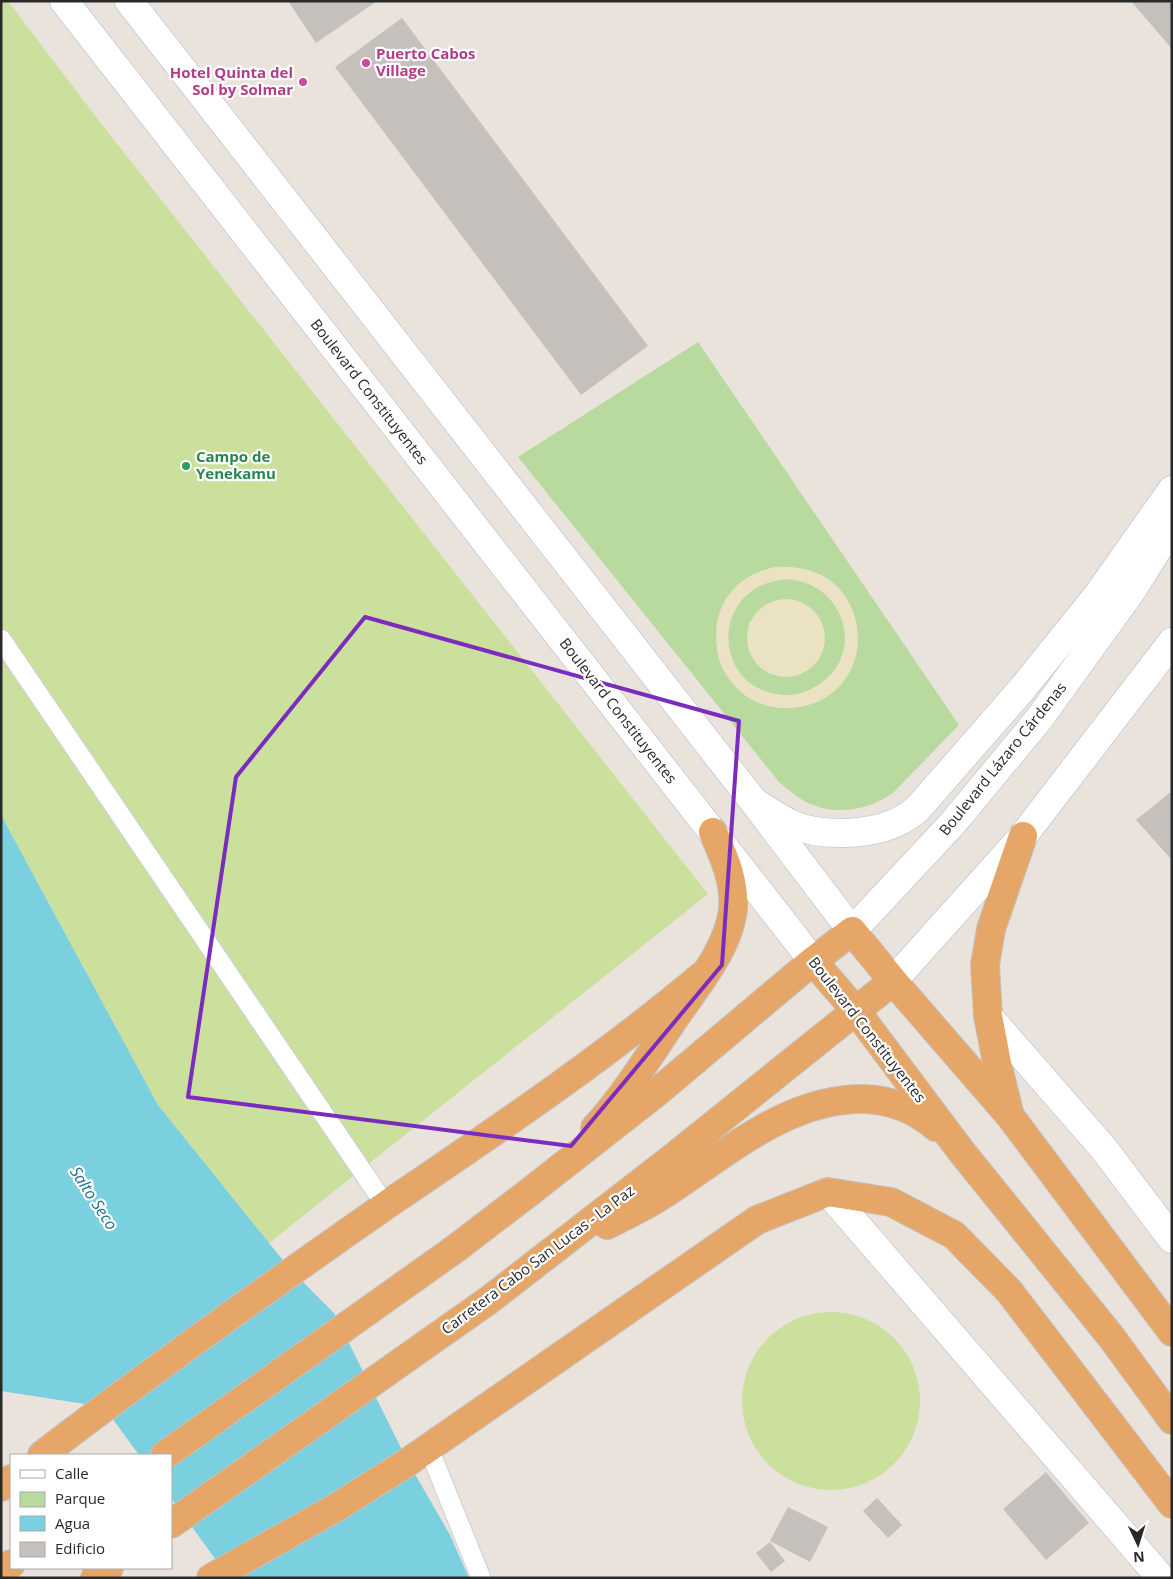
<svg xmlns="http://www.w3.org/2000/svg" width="1173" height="1579" font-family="'Open Sans',sans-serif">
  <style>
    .green { fill: #b9da9f; fill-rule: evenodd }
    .sand { fill: #ebe1c3; fill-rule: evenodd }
    .pitch { fill: #cae09c }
    .water { fill: #7bd0e0 }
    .building { fill: #c5c0bc }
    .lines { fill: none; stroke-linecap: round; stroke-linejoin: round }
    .service-casing { stroke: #cbcfd9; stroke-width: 21 }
    .minor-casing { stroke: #cbcfd9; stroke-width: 30 }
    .tertiary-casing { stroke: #cbcfd9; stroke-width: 30 }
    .secondary-casing { stroke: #cbcfd9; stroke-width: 30 }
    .trunk-casing { stroke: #c3c3c3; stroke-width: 30 }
    .service { stroke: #fff; stroke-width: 19 }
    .minor { stroke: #fff; stroke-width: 28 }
    .tertiary { stroke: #fff; stroke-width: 28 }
    .secondary { stroke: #fff; stroke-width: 28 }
    .trunk { stroke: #e6a668; stroke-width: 28 }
    .marked { fill: none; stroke: #7b2cbf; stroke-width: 4; stroke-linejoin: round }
    .hotel-dot { fill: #d1479c; stroke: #fff; stroke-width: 2 }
    .leisure-dot { fill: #2e9e5b; stroke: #fff; stroke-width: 2 }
    .labels { text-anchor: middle; stroke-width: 4.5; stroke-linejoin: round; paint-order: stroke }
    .hotel-label { font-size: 15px; font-weight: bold; fill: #b23c85; stroke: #fff; text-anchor: start }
    .street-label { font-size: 15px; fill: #292929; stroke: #fff }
    .leisure-label { font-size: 15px; font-weight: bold; fill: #27864d; stroke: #fff; text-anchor: start }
    .water-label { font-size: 16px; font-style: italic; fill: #1c6f8a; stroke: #fff }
  </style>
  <rect width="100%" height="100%" fill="#eae3dc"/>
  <!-- green -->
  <g class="green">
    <path d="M698 342 959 725 894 792C868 812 829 817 801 799 793 794 786 788 779 782L518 457ZM776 567C788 568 803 568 814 572 854 586 869 638 848 674 838 691 820 704 799 707 780 710 762 706 746 694 737 687 728 680 723 669 717 657 716 645 717 632 717 627 717 622 719 617 725 591 751 572 776 567Z"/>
    <path d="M787 579C846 582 868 657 815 687 806 693 793 696 782 695 709 688 710 584 787 579ZM758 611 772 675 759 666 749 624Z"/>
  </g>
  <!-- sand -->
  <g class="sand">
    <path d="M776 567C876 560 886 694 798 707 707 721 681 585 776 567ZM787 579C846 582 868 657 815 687 805 693 793 696 782 695 710 689 709 584 787 579Z"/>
    <circle cx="786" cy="638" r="39"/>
  </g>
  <!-- pitch -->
  <g class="pitch">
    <polygon points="1,1 8,1 96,117 708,894 269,1243 158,1105 1,815"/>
    <circle cx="831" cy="1401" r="89"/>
  </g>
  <!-- water -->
  <polygon class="water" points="1,815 158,1105 269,1243 292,1271 334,1313 408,1462 450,1535 469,1578 229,1578 171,1498 171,1455 139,1455 104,1407 1,1391"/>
  <!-- building -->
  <g class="building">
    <polygon points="288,1 377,1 316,43"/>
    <polygon points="1131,1 1172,1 1172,49"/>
    <polygon points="402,18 648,346 581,395 335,67"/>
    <polygon points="1172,791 1172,860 1136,820"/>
    <polygon points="1046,1472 1089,1523 1046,1560 1003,1509"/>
    <polygon points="877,1498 902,1525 888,1538 863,1511"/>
    <polygon points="788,1507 828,1527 810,1562 770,1541"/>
    <polygon points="770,1542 785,1561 771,1572 756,1553"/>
  </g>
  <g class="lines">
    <!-- service casing -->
    <g class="service-casing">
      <g id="service">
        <polyline points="1,639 386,1206"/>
        <polyline points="429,1449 481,1578"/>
      </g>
    </g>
    <!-- minor casing -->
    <g class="minor-casing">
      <g id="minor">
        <polyline points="988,1016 1104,1149 1172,1239"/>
        <polyline points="828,1192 1161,1578"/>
      </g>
    </g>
    <!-- tertiary casing -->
    <g class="tertiary-casing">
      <g id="tertiary">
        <polyline points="64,1 813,961"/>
        <polyline points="129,1 754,802 852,931"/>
      </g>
    </g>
    <!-- secondary casing -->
    <g class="secondary-casing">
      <g id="secondary">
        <path d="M754 802C766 809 778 818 791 824 823 838 878 836 908 816 912 814 916 810 920 806L1022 689 1097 596 1172 490"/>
        <polyline points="852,931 952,824 1039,719 1132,590 1172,526"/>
        <polyline points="893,981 1023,836 1172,642"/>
      </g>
    </g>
    <!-- trunk casing -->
    <g class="trunk-casing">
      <g id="trunk">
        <polyline points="813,961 856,1011 961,1151 1112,1338 1172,1420"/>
        <polyline points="1009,1112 997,1063 988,1016 985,965 991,929 1023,836"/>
        <path d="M595 1128C625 1095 649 1056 674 1019 696 987 729 948 733 909 735 881 724 857 713 832"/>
        <path d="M607 1225C625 1216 644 1207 661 1196 723 1157 785 1098 864 1099 891 1100 915 1109 936 1127"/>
        <path d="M42 1455C154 1369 269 1287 385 1206 494 1132 603 1059 704 974"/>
        <polyline points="165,1455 455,1249 527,1194 656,1093 813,961 852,931 893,981 1010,1116 1172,1332"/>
        <polyline points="1,1487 11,1479"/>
        <polyline points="171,1524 489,1300 671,1159 893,981"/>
        <polyline points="1,1571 11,1564"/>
        <polyline points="95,1578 109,1568"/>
        <polyline points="211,1578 337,1507 408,1462 757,1220 828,1192 891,1202 954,1235 1009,1291 1172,1504"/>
      </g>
    </g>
    <!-- service -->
    <use href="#service" class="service"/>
    <!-- minor -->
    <use href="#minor" class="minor"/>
    <!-- tertiary -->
    <use href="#tertiary" class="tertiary"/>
    <!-- secondary -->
    <use href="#secondary" class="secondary"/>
    <!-- trunk -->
    <use href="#trunk" class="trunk"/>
  </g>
  <!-- marked area -->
  <path class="marked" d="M365 617 739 721 722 965 571 1146 188 1097 236 777Z"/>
  <!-- markers -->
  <g class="hotel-dot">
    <circle cx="366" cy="63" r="5"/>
    <circle cx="303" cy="82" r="5"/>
  </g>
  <circle class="leisure-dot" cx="186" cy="466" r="5"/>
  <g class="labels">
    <!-- hotel labels -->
    <g class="hotel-label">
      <text x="376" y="59">Puerto Cabos<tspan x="376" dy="17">Village</tspan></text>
      <text x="293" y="78" text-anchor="end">Hotel Quinta del<tspan x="293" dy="17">Sol by Solmar</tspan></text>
    </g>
    <!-- street labels -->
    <g class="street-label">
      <text transform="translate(369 392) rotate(52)" y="5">Boulevard Constituyentes</text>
      <text transform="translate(618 711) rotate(52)" y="5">Boulevard Constituyentes</text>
      <text transform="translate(1003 759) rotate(-51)" y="5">Boulevard Lázaro Cárdenas</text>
      <text transform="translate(867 1030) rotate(52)" y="5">Boulevard Constituyentes</text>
      <text transform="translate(538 1260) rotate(-37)" y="5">Carretera Cabo San Lucas - La Paz</text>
    </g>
    <!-- leisure labels -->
    <g class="leisure-label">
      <text x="196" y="462">Campo de<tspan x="196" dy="17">Yenekamu</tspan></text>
    </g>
    <!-- water labels -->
    <g class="water-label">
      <text transform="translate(94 1198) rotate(57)" y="6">Salto Seco</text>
    </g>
  </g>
  <!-- border -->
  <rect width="1173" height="1579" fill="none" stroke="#292929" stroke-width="5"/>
  <!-- legend -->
  <rect x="10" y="1454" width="162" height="115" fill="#ffffff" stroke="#a9a9a9"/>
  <rect x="20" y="1470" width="25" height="8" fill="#ffffff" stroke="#a9a9a9"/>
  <text x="55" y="1479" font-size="15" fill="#292929">Calle</text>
  <rect x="20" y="1492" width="25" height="15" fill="#b9da9f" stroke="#a9a9a9"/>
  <text x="55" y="1504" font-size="15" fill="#292929">Parque</text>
  <rect x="20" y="1516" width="25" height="15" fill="#7bd0e0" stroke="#a9a9a9"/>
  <text x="55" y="1529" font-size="15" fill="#292929">Agua</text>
  <rect x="20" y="1542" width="25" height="15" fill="#c5c0bc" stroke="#a9a9a9"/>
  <text x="55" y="1554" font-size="15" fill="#292929">Edificio</text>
  <!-- north arrow -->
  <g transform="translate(1138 1544) rotate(176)" stroke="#ffffff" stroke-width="4" paint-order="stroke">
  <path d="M0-4L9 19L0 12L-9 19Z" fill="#292929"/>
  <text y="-8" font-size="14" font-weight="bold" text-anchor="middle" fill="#292929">N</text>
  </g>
</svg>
